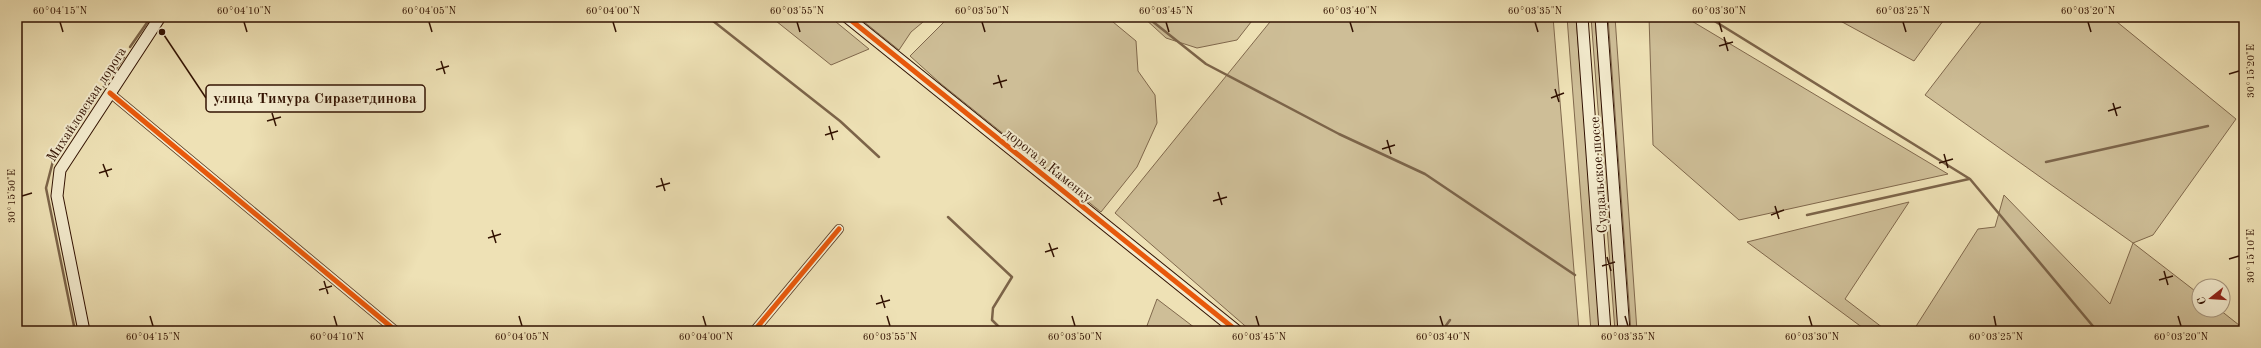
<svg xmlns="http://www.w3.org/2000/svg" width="2261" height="348" font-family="'Old Standard TT',serif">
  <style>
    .green { fill: #cebe97; stroke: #80684c }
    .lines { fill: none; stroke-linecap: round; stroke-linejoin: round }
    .stream { stroke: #7c6449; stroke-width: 2.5 }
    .street-casing { stroke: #61462f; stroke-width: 10 }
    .secondary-casing { stroke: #321202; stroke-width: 13 }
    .street { stroke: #f4eccf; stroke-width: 8 }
    .secondary { stroke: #f4eccf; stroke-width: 11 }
    .cycleway-casing { stroke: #f4eccf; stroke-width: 8 }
    .cycleway { stroke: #e8590c; stroke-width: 5 }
    .ticks { fill: none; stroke: #321202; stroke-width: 1.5 }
    .labels { text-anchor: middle; stroke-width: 4; stroke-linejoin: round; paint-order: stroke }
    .street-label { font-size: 14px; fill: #321202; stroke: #f4eccf }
    .leader { fill: none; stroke: #321202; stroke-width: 1.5 }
    .callout-dot { fill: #321202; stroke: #f4eccf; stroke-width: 1.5 }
    .callout { fill: #f4eccf; stroke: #321202; stroke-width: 1.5 }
    .callout-label { font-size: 15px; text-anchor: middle; font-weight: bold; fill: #321202 }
    .neatline { fill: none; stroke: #321202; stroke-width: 1.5 }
    .ticks-label { font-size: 10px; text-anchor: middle; fill: #321202 }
  </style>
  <rect width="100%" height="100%" fill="#eee1b5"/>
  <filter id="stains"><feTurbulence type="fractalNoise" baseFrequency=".005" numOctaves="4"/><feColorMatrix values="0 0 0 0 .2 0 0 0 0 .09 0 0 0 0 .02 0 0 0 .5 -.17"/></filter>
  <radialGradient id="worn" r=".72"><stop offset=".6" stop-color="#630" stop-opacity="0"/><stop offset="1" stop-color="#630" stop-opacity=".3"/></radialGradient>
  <!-- green -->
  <g class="green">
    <polygon points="771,17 830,17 869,49 831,65"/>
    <polygon points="858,17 929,17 911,32 899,50"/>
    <polygon points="949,17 1107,17 1136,41 1138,71 1155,95 1157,123 1137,167 1101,212 940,83 910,56"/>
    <polygon points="1143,17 1255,17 1237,40 1197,48 1166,38"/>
    <polygon points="1274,17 1553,17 1579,331 1251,331 1115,213"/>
    <polygon points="1567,17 1576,17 1601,331 1591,331"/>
    <polygon points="1591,17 1595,17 1619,331 1615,331"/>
    <polygon points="1608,17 1615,17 1637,331 1631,331"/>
    <polygon points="1649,17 1685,17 1948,174 1739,220 1653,145"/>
    <polygon points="1833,17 1946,17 1914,61"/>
    <polygon points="1985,17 2111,17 2236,119 2153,235 2133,243 2199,294 2199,310 2220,310 2244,329 2244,331 1913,331 1978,229 1995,227 2004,195 2110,304 2133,243 1925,95"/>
    <polygon points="1909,202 1845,299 1887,331 1867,331 1747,242"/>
    <polygon points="1157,299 1199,331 1145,331"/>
  </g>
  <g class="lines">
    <!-- stream -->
    <g class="stream">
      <polyline points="708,17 840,121 879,157"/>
      <polyline points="1147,17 1206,64 1339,134 1425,174 1575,275"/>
      <polyline points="1708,17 1970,179 2097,331"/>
      <polyline points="130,47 151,17"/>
      <polyline points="2046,162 2208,126"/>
      <polyline points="1807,215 1969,179"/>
      <polyline points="948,217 1012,277 993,308 992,320 1003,331"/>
      <polyline points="75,331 46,188 53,161 124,57"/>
      <polyline points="1442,331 1450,320"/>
    </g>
    <!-- street casing -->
    <g class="street-casing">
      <g id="street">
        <polyline points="110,93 396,331"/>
        <polyline points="754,331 839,229"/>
      </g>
    </g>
    <!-- secondary casing -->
    <g class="secondary-casing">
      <g id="secondary">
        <polyline points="847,17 1237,331"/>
        <polyline points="1582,17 1605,331"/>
        <polyline points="1601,17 1624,331"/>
        <polyline points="84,331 57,196 60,170 160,17"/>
      </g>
    </g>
    <!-- street -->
    <use href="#street" class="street"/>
    <!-- secondary -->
    <use href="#secondary" class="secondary"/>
    <!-- cycleway casing -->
    <g class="cycleway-casing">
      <g id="cycleway">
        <polyline points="847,17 1237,331"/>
        <polyline points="110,93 396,331"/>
        <polyline points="754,331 839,229"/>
      </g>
    </g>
    <!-- cycleway -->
    <use href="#cycleway" class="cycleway"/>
  </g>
  <!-- ticks -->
  <path class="ticks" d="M60 22 63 32M244 22 247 32M429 22 432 32M613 22 616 32M797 22 800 32M982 22 985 32M1166 22 1169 32M1350 22 1353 32M1535 22 1538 32M1719 22 1722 32M1903 22 1906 32M2088 22 2091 32M1724 37 1728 51M1719 46 1733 42M441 61 445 74M436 70 449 66M2229 74 2239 71M998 75 1002 88M993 84 1007 80M1555 89 1559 102M1551 98 1564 93M2113 103 2117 116M2108 111 2121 107M272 113 276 126M267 121 281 117M829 126 833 140M825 135 838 131M1387 140 1391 154M1382 149 1395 145M1944 154 1948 168M1939 163 1953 159M103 164 108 177M99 173 112 169M661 178 665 191M656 187 670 183M1218 192 1222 205M22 196 32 193M1213 201 1227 197M1775 206 1779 219M1771 215 1784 210M492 230 496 243M488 238 501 234M1049 243 1054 257M1045 252 1058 248M1607 257 1611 271M2229 259 2239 256M1602 266 1615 262M2164 271 2168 285M2159 280 2173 276M324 281 328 294M319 290 332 286M881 295 885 308M876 304 890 300M150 316 153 326M334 316 337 326M519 316 522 326M703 316 706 326M887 316 890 326M1072 316 1075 326M1256 316 1259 326M1440 316 1443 326M1625 316 1628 326M1809 316 1812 326M1994 316 1996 326M2178 316 2181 326"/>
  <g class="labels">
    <!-- street labels -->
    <g class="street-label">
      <text transform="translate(86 104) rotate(-57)" y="5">Михайловская дорога</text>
      <text transform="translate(1049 165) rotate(39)" y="5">дорога в Каменку</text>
      <text transform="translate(1598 175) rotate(-94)" y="5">Суздальское шоссе</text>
    </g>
  </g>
  <!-- callouts -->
  <path class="leader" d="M162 32L206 98"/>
  <circle class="callout-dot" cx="162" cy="32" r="4"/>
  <rect class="callout" x="206" y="85" width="219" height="27" rx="4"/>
  <g class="callout-label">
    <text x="315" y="103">улица Тимура Сиразетдинова</text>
  </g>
  <!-- margin -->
  <rect width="2261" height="348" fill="none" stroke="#eee1b5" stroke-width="44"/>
  <!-- north arrow -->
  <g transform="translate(2211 298) rotate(253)"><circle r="19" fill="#f4eccf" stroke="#a6957d"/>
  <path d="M0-3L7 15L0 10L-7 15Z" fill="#8f2418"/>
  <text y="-6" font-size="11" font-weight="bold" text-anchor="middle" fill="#321202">С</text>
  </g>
  <rect x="22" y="22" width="2217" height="304" class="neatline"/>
  <g class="ticks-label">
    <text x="60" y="14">60°04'15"N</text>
    <text x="244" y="14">60°04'10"N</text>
    <text x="429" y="14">60°04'05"N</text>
    <text x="613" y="14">60°04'00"N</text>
    <text x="797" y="14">60°03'55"N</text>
    <text x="982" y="14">60°03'50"N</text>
    <text x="1166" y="14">60°03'45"N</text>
    <text x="1350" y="14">60°03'40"N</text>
    <text x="1535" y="14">60°03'35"N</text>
    <text x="1719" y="14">60°03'30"N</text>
    <text x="1903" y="14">60°03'25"N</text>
    <text x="2088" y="14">60°03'20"N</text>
    <text transform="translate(2250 71) rotate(-90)" y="4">30°15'20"E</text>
    <text transform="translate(11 196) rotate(-90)" y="4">30°15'50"E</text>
    <text transform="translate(2250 256) rotate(-90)" y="4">30°15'10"E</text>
    <text x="153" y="340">60°04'15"N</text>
    <text x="337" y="340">60°04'10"N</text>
    <text x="522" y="340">60°04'05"N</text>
    <text x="706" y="340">60°04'00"N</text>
    <text x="890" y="340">60°03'55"N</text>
    <text x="1075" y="340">60°03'50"N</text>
    <text x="1259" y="340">60°03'45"N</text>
    <text x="1443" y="340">60°03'40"N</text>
    <text x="1628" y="340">60°03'35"N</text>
    <text x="1812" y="340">60°03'30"N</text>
    <text x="1996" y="340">60°03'25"N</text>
    <text x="2181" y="340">60°03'20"N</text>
  </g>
  <rect width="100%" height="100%" filter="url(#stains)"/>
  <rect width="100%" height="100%" fill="url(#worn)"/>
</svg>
